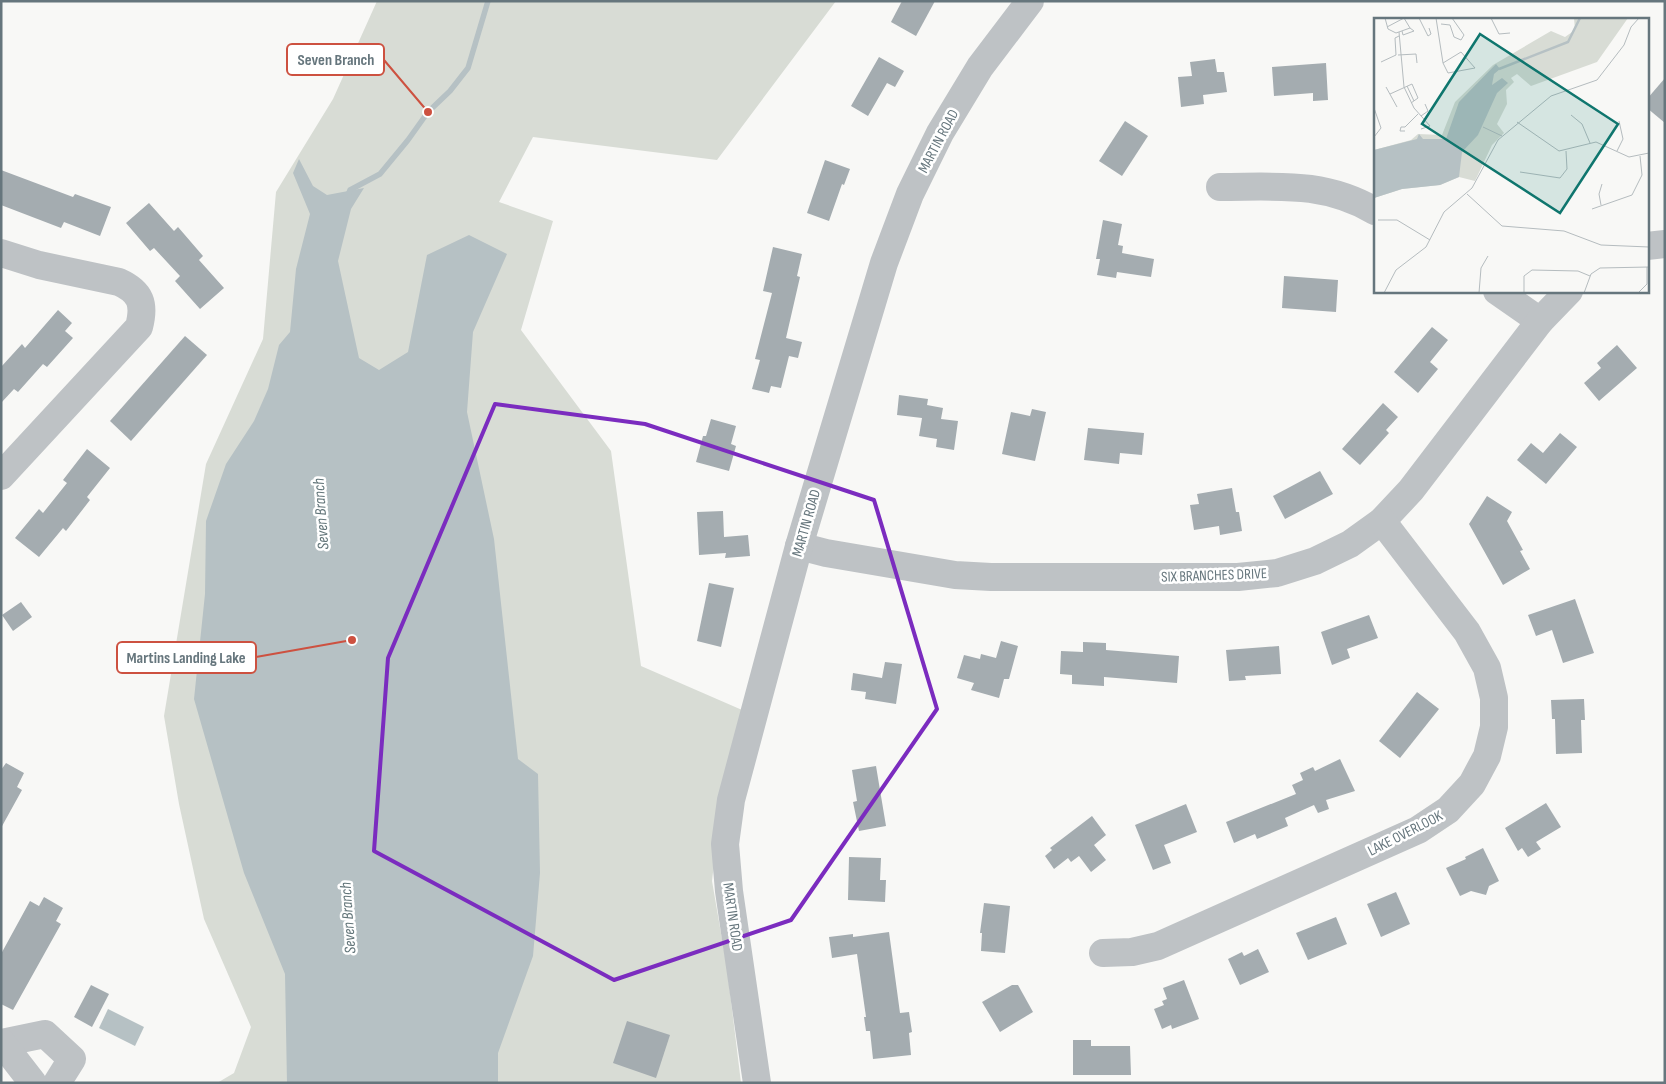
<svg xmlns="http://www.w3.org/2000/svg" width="1666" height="1084" font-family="'Sofia Sans Condensed',sans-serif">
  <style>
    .green { fill: #d8dcd5 }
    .water { fill: #b6c1c4 }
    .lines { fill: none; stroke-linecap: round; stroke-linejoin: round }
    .stream { stroke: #b6c1c4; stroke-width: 5.5 }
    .building { fill: #a4acb0 }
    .minor { stroke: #bec2c5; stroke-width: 28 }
    .marked { fill: none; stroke: #7b2cbf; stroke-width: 4; stroke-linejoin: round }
    .labels { text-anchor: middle; stroke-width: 5; stroke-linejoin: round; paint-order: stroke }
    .street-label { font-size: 15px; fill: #66767d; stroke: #fff }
    .water-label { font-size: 16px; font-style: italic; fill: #617478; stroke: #fff }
    .inset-river { fill: none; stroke: #b6c1c4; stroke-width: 2.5 }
    .inset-road { fill: none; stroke: #b5bcbf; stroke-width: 1 }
    .view { fill: #0f766e; fill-opacity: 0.15; stroke: #0f766e; stroke-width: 2.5 }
    .inset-edge { fill: none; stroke: #66767d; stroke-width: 2.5 }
    .leader { fill: none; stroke: #cd5140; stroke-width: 2 }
    .callout-dot { fill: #cd5140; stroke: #fff; stroke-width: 2 }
    .callout { fill: #fff; stroke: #cd5140; stroke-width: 2 }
    .callout-label { font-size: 16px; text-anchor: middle; font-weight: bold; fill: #66767d }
  </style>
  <rect width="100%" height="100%" fill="#f8f8f6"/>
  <!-- green -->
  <polygon class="green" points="377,1 836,1 717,160 533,137 499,202 553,221 521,330 611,451 641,666 749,713 723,784 712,881 727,968 741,1083 217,1083 234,1073 251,1027 204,919 179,804 164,716 206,464 263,339 276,192 333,99"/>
  <!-- water -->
  <g class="water">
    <polygon points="299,159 313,186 327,195 364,188 351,209 338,261 359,358 379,370 408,352 427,255 469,235 507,254 473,332 467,412 494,539 518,759 538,774 540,873 533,956 498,1053 498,1083 287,1083 285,974 244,873 194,699 205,594 206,521 226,464 254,421 268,389 279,345 290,332 296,269 310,214 293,173"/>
    <polygon points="108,1009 144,1027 135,1046 99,1028"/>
  </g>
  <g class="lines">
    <!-- stream -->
    <polyline class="stream" points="348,195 350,190 380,174 408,140 428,112 450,91 468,68 488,1"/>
  </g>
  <!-- building -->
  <g class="building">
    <polygon points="902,1 935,1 916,36 891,22"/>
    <polygon points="879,57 904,71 895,87 887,83 868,116 851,106"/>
    <polygon points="1215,59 1217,72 1224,72 1227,92 1203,95 1204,104 1181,107 1178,77 1192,76 1190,62"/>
    <polygon points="1326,63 1328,100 1313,101 1313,93 1274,96 1272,67"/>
    <polygon points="1665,78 1665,123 1647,108 1647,99"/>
    <polygon points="1125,121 1148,136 1122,176 1099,161"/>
    <polygon points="825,160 850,169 844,185 842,184 829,221 807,213"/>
    <polygon points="1,170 73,197 75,194 111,207 100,236 64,222 61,228 1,205"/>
    <polygon points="149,203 174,231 178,227 203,256 199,260 224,288 200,309 175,281 180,276 154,248 150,251 126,223"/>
    <polygon points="1103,220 1122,224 1118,245 1123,246 1122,253 1154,259 1151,277 1117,272 1116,278 1097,275 1100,259 1096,259"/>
    <polygon points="773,247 802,254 797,276 800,277 786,338 802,342 798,358 789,356 781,388 771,386 769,393 752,389 760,360 755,359 772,293 763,291"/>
    <polygon points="1284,276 1338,280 1336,312 1282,308"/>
    <polygon points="58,310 72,323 65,331 73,338 47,367 43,364 18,392 14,389 1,403 1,367 22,344 25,348"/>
    <polygon points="1432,327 1448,340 1430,362 1438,369 1418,393 1394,372"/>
    <polygon points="185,336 207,355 131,441 110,421"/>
    <polygon points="1617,345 1637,368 1599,401 1584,383 1601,368 1597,363"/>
    <polygon points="899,395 928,399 927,405 943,408 941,419 958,421 954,450 936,447 937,439 919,436 922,418 897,415"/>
    <polygon points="1383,403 1398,417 1386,430 1389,433 1360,465 1342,449"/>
    <polygon points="1032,409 1046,412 1035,461 1002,454 1011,412 1030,416"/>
    <polygon points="711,419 736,426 731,444 736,446 729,471 696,462 703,436 706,436"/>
    <polygon points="1088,428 1144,433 1142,455 1120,453 1119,464 1084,460"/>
    <polygon points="1560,433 1577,447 1546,484 1517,460 1531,443 1543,453"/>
    <polygon points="87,449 110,468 87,497 90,500 66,531 63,528 39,557 15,538 39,509 43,513 67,483 63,480"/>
    <polygon points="1320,471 1333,494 1285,519 1273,496"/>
    <polygon points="1232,488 1236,512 1239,512 1242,531 1220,535 1219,526 1194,530 1190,505 1199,504 1197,494"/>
    <polygon points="1487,496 1512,512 1507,521 1523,550 1520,551 1530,569 1503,585 1469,524"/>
    <polygon points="723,511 724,537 748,535 750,556 725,558 726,553 699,555 697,512"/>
    <polygon points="709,583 734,588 721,647 697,641"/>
    <polygon points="1575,599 1594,653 1563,663 1552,630 1536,636 1528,615"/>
    <polygon points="21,602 32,617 13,631 2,615"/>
    <polygon points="1369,615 1378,638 1347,649 1350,658 1332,665 1321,632"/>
    <polygon points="1001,641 1018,646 1009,679 1004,679 999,698 971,690 974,683 957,678 964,655 980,659 981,654 996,658"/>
    <polygon points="1083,642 1106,643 1106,650 1179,656 1177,683 1104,677 1104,686 1072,684 1072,675 1060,674 1061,651 1083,652"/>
    <polygon points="1279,646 1281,674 1245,676 1246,680 1229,681 1226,650"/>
    <polygon points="885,662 902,664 896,704 865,699 866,692 851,690 853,673 882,678"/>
    <polygon points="1417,692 1439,709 1400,758 1379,741"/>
    <polygon points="1584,699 1585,720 1581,720 1582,753 1556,754 1555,719 1552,719 1551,700"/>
    <polygon points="1340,759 1355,791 1326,800 1329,809 1318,813 1314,805 1285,818 1288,826 1257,839 1255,834 1234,843 1226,822 1296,794 1292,785 1303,780 1300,773 1313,767 1315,771"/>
    <polygon points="6,763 24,773 17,787 22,790 1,828 1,770"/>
    <polygon points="876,766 886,826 859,831 853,802 857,801 852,770"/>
    <polygon points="1546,803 1561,827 1536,842 1541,849 1528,857 1522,848 1518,851 1505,828"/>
    <polygon points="1186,804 1197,832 1164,845 1171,863 1153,870 1135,825"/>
    <polygon points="1092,816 1106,835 1094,845 1106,860 1091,872 1079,856 1071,862 1068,858 1054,869 1045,856 1052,850 1050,848"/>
    <polygon points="1483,848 1499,881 1489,886 1486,895 1471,891 1460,896 1446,868 1466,859 1465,857"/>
    <polygon points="849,857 881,858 880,880 886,880 885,902 848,900"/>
    <polygon points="1396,892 1410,924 1381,937 1367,904"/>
    <polygon points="44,897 63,908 56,921 61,924 13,1010 1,1004 1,954 30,901 39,906"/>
    <polygon points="984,903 1010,906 1005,953 981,951 982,933 980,933"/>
    <polygon points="1336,917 1347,944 1308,960 1296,933"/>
    <polygon points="889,932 900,1013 909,1012 912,1032 909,1033 911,1055 873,1059 870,1031 866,1031 864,1017 866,1017 857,954 832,958 829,937 853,934 853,937"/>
    <polygon points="1258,949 1269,972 1240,985 1228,959 1242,952 1244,956"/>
    <polygon points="1184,980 1199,1019 1172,1029 1171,1025 1162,1029 1154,1009 1164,1005 1162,1001 1167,999 1163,988"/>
    <polygon points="91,985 109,994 92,1027 74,1017"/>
    <polygon points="1012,985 1018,985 1033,1012 1000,1032 982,1002"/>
    <polygon points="627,1021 670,1035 656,1078 613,1063"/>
    <polygon points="1073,1040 1091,1040 1091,1046 1130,1046 1131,1075 1073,1075"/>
  </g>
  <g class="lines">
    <!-- minor -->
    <g class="minor">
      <path d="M1220 187C1277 187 1323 181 1375 211"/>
      <polyline points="1647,246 1665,244"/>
      <path d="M1 253 39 265 119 282C141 292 145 304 139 327L1 476"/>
      <polyline points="1497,291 1540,321"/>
      <polyline points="799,546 826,553 955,575 991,577 1238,577 1277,573 1315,561 1350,544 1382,521 1411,490 1540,321 1569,291"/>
      <polyline points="1103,953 1132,952 1158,946 1418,830 1448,810 1472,784 1487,756 1494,727 1494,698 1487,668 1467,632 1382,521"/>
      <polyline points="1,1043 45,1034 72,1059 57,1083"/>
      <polyline points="2,1043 33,1083"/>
      <polyline points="757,1083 729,891 725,844 731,800 799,546 884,263 910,194 940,133 980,67 1030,1"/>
    </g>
  </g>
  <!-- marked area -->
  <path class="marked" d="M495 404 645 424 874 500 937 709 791 920 614 980 374 851 388 658Z"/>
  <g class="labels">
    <!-- street labels -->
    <g class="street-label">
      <text transform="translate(938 141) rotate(-62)" y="5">MARTIN ROAD</text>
      <text transform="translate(806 523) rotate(-74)" y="5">MARTIN ROAD</text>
      <text transform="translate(1214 575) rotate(-2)" y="5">SIX BRANCHES DRIVE</text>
      <text transform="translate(1405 833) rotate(-27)" y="5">LAKE OVERLOOK</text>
      <text transform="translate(733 917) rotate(82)" y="5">MARTIN ROAD</text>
    </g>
    <!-- water labels -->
    <g class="water-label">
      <text transform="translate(320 514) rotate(-94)" y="6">Seven Branch</text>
      <text transform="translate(347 918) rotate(-94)" y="6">Seven Branch</text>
    </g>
  </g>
  <!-- overview -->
  <g transform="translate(1374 18)">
    <rect width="275" height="275" fill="#f8f8f6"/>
    <path d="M200 0H254L223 44 157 68 143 56 137 60 140 64 132 72 133 86 123 106 130 115 118 127 101 163 85 159 66 167 28 171 0 180V132L37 122 44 116 68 117 81 84 119 47 177 13 191 19 201 12Z" fill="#d8dcd5"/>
    <path d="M122 46 126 51 120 56 118 67 128 60 134 65 123 75 104 117 88 134 85 159 66 167 28 171 0 180V132L43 121 45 116 49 121H72L85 84Z" fill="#b6c1c4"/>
    <path class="inset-river" d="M125 51 194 24 206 0"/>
    <path class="inset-road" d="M11 0 14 11 22 15 36 10 30 0M45 0 54 18 57 16 55 10M62 0 69 45M117 0 125 16 136 15M67 6 76 7 80 19 87 22 90 17 78 0M13 9 30 0M28 13 29 17 40 13 36 10M25 14 30 69 40 90 56 108 47 111M87 34 101 50 74 55 69 45ZM24 37 42 36 43 45M7 44 22 37 21 20 25 18M33 68 40 83M12 69 23 89M16 76 38 66 44 80 37 85M0 90 7 110 0 119M197 97 208 106 216 125M47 98 54 93 51 86M143 104 185 133 222 124 255 139 275 135M109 109 128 118M31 113H26L27 109H31L44 96M243 133 249 121 245 103M146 154 186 160 193 151 192 133M93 176 128 208 190 213 227 227 275 229M227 187 225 176 228 166M218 191 258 177 268 157 266 138M4 202H23L56 222M10 275 22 252 52 229 70 194 98 170 124 122 177 78 223 62 250 27 257 9 265 0M105 275 107 250 114 238M150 275V258L158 252 204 253 216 258M210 275 217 256 226 250 275 249M264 275 273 266V249"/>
    <path class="view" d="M106 16 244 106 186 195 48 106Z"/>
    <rect width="275" height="275" class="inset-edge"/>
  </g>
  <!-- callouts -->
  <path class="leader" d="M428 112L384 60M352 640L256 657"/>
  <g class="callout-dot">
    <circle cx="428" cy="112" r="5"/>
    <circle cx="352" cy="640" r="5"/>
  </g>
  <g class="callout">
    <rect x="287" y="44" width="97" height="31" rx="5"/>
    <rect x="117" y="642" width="139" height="31" rx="5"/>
  </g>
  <g class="callout-label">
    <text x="336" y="65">Seven Branch</text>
    <text x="186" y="663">Martins Landing Lake</text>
  </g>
  <!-- border -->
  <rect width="1666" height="1084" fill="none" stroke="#66767d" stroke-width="5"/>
</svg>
